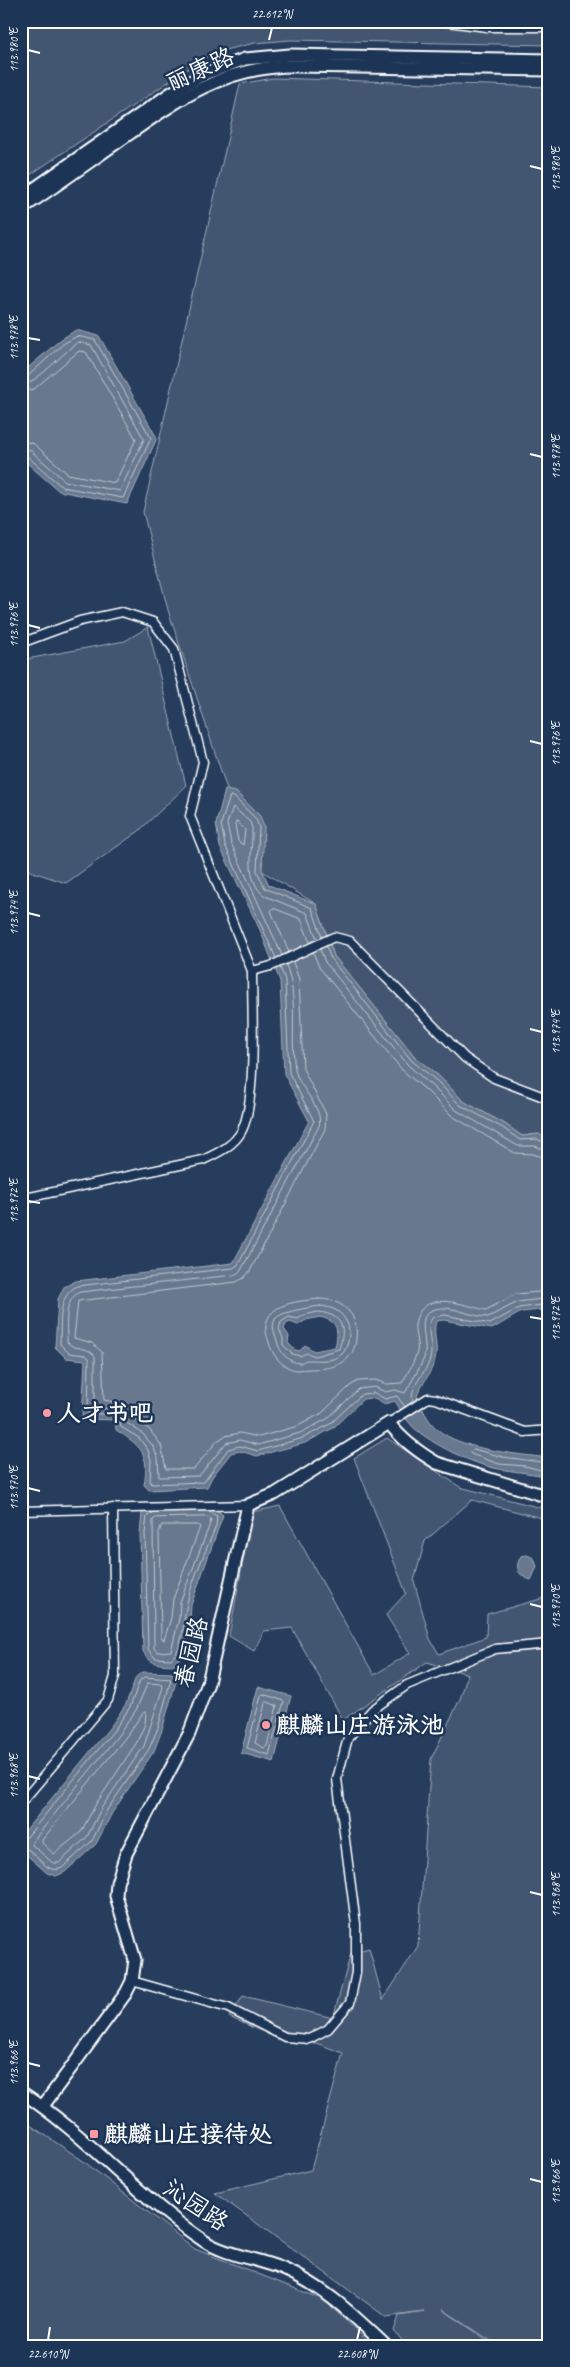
<svg xmlns="http://www.w3.org/2000/svg" width="570" height="2367" font-family="Caveat,'LXGW WenKai TC',sans-serif">
  <style>
    .green { fill: #425672; stroke: #a0aab8 }
    .water { fill: #67788e; stroke: #a4aebb; fill-rule: evenodd }
    .lines { fill: none; stroke-linecap: round; stroke-linejoin: round }
    .shore { stroke: #c2c9d2; stroke-width: 1 }
    .street-casing { stroke: #fff; stroke-width: 11 }
    .secondary-casing { stroke: #fff; stroke-width: 15 }
    .street { stroke: #1d3557; stroke-width: 8 }
    .secondary { stroke: #1d3557; stroke-width: 11 }
    .ticks { fill: none; stroke: #fff; stroke-width: 2 }
    .poi-dot { fill: #ff9aa2; stroke: #1d3557; stroke-width: 2 }
    .labels { text-anchor: middle; stroke-width: 5; stroke-linejoin: round; paint-order: stroke }
    .street-label { font-size: 24px; fill: #fff; stroke: #1d3557 }
    .poi-label { font-size: 24px; font-weight: bold; fill: #fff; stroke: #1d3557; text-anchor: start }
    .neatline { fill: none; stroke: #fff; stroke-width: 2 }
    .ticks-label { font-size: 12px; text-anchor: middle; fill: #fff }
  </style>
  <rect width="100%" height="100%" fill="#263d5e"/>
  <filter id="ink" filterUnits="userSpaceOnUse"><feTurbulence type="fractalNoise" baseFrequency=".02" numOctaves="2"/><feDisplacementMap in="SourceGraphic" scale="10" xChannelSelector="R" yChannelSelector="G"/><feConvolveMatrix kernelMatrix="1 2 1 2 8 2 1 2 1" color-interpolation-filters="sRGB"/></filter>
  <g filter="url(#ink)">
    <!-- green -->
    <g class="green">
      <polygon points="21,21 549,21 549,45 290,40 255,43 229,49 204,58 21,181"/>
      <polygon points="273,78 549,87 549,1142 539,1134 522,1136 505,1124 463,1101 440,1077 416,1058 334,956 316,904 252,865 168,610 143,512 240,84"/>
      <polygon points="148,627 186,786 139,831 66,883 21,868 21,660 125,641"/>
      <polygon points="387,1438 460,1487 549,1510 549,1520 472,1500 425,1541 414,1581 430,1639 439,1654 486,1637 487,1614 544,1598 549,1592 549,2346 499,2346 442,2309 496,2346 407,2346 394,2331 399,2316 424,2312 386,2317 215,2193 311,2170 343,2053 316,2043 286,2042 229,2017 243,1996 333,2018 351,1953 369,1948 383,2000 418,1946 431,1759 460,1699 468,1674 427,1662 343,1720 292,1628 264,1631 254,1651 229,1636 252,1512 280,1506 374,1675 410,1653 386,1615 406,1593 354,1458"/>
      <polygon points="21,2119 82,2160 195,2249 324,2300 373,2346 21,2346"/>
    </g>
    <!-- water -->
    <g class="water">
      <polygon points="76,330 99,336 157,438 127,504 59,491 21,458 21,374 60,340"/>
      <path d="M225 790 236 792 260 816 264 827 262 870 269 885 316 904 334 956 416 1058 440 1077 463 1101 505 1124 522 1136 539 1134 549 1142V1309L521 1312 492 1329 444 1320 436 1321C432 1334 439 1347 435 1360 431 1373 422 1384 417 1396 422 1408 427 1420 437 1429 461 1450 517 1454 549 1458V1477C532 1473 516 1472 499 1469 474 1465 431 1444 413 1427 406 1420 400 1409 395 1401L384 1404 374 1398 363 1399 333 1428 305 1443 257 1456 240 1451 231 1453 212 1477 207 1487 149 1490 144 1485C150 1453 141 1446 116 1430L115 1420 82 1419 85 1360 66 1358 55 1347 58 1299 64 1287 76 1281 233 1263 309 1121 284 1074 280 981 260 930 220 847 216 824ZM320 1317C338 1321 339 1330 335 1347L314 1351 305 1345 300 1351 295 1350 288 1343 289 1336 284 1329 286 1324 290 1322 298 1325 306 1320Z"/>
      <path d="M212 1506 223 1515 191 1605C190 1625 187 1649 175 1665 160 1664 150 1666 143 1651L140 1533 142 1513 153 1507Z"/>
      <path d="M527 1555 534 1558 537 1567 531 1580C518 1576 514 1568 521 1556Z"/>
      <polygon points="142,1672 173,1673 177,1678 162,1730 154,1751 112,1813 96,1844 65,1872 56,1876 47,1873 21,1850 21,1839 25,1831 111,1726 126,1704 136,1677"/>
      <polygon points="258,1687 291,1696 274,1762 241,1753"/>
    </g>
    <g class="lines">
      <!-- shore -->
      <g class="shore">
        <polyline points="21,379 27,377 63,344 77,336 95,340 151,438 123,498 62,487 26,455 21,454"/>
        <path d="M21 385C37 384 63 352 78 342L91 345 144 439 120 491 65 481 30 450 21 448"/>
        <polyline points="21,392 34,389 79,351 86,352 136,439 115,483 68,474 34,444 21,440"/>
        <polygon points="237,821 245,830 243,845 238,841 235,825"/>
        <polyline points="326,946 331,959 412,1061 437,1081 460,1105 503,1128 520,1140 537,1139 549,1145"/>
        <polyline points="320,949 325,962 408,1065 432,1086 456,1110 518,1146 535,1146 549,1151"/>
        <polyline points="289,952 271,911 273,908 301,919 310,943"/>
        <polyline points="313,952 319,967 402,1070 427,1091 452,1116 515,1153 533,1154 549,1159"/>
        <path d="M282 955 231 843 227 824 233 807 250 822 252 828C253 850 244 881 265 896L307 913 317 939"/>
        <polyline points="276,958 225,845 221,824 230,796 234,797 256,819 259,827 257,871 265,888 312,908 322,937"/>
        <path d="M293 962 299 979 303 1069 326 1114 325 1129 250 1271 244 1278 236 1282 78 1301 74 1338 92 1343 102 1352 104 1400 124 1404 131 1410 134 1419 149 1429 161 1445 166 1469H194L217 1441 225 1436 240 1433 259 1437 298 1426 322 1413 350 1386 358 1381 375 1380 387 1384 402 1383C407 1374 413 1365 416 1355 420 1345 414 1335 415 1325 421 1287 462 1305 486 1310L516 1294 549 1291"/>
        <path d="M286 965C299 997 290 1035 295 1069 298 1088 324 1107 319 1126L240 1272 234 1275 80 1292C63 1299 67 1326 67 1342 74 1351 87 1345 95 1356V1407L120 1410 125 1415 127 1423 143 1434 153 1446 158 1458 159 1477 199 1476 226 1443 240 1440 258 1445 300 1433 327 1419 359 1389 375 1387 385 1392 395 1390 405 1393C411 1382 419 1370 424 1358 430 1340 410 1310 442 1308 458 1308 473 1317 488 1317L518 1302 549 1298"/>
        <path d="M280 967 285 980 289 1073 314 1121 238 1265 233 1268 77 1286C57 1296 61 1324 60 1344L69 1353 85 1355 89 1358 88 1413 117 1415 121 1427 139 1438 148 1450 151 1460 150 1482 152 1484 204 1482 228 1449 240 1446 258 1451 303 1438 330 1424 362 1394 375 1393 385 1399 397 1396 405 1407"/>
        <path d="M319 1299C334 1299 347 1305 354 1319 357 1327 357 1336 355 1345 349 1367 328 1369 309 1369 305 1369 302 1370 298 1370 283 1369 273 1356 269 1343 267 1335 264 1330 267 1321 273 1302 302 1301 319 1299Z"/>
        <path d="M320 1306C332 1307 342 1311 347 1323 350 1329 349 1336 348 1342 343 1364 324 1360 307 1360 305 1360 303 1362 300 1363 288 1363 279 1351 277 1341 275 1332 271 1329 275 1319 282 1311 308 1308 320 1306Z"/>
        <path d="M319 1312C343 1315 346 1328 339 1349L315 1356 307 1353 300 1356 292 1354 283 1345V1338L279 1329 281 1322 289 1317 298 1319 304 1315Z"/>
        <path d="M413 1401C408 1388 427 1372 430 1359 434 1345 424 1328 433 1317L445 1315 490 1324 519 1308 549 1304"/>
        <polyline points="549,1463 503,1457 473,1449 470,1452 471,1454 499,1464 525,1466 549,1472"/>
        <path d="M153 1513 147 1516 145 1533 148 1649 155 1658 171 1659C184 1649 183 1618 187 1603 193 1577 206 1551 216 1526L217 1516 207 1511"/>
        <polygon points="208,1517 211,1519 210,1524 180,1602 179,1619 171,1651 157,1652 154,1648 153,1520 156,1518"/>
        <polygon points="162,1525 198,1525 200,1527 173,1599 171,1618 164,1640 161,1638 159,1533"/>
        <polygon points="148,1683 161,1684 163,1687 144,1746 102,1807 87,1837 59,1863 53,1863 32,1845 32,1842 120,1733 136,1710"/>
        <polygon points="263,1694 284,1701 269,1755 247,1748 261,1696"/>
        <polygon points="268,1702 277,1706 267,1746 264,1748 255,1743 265,1703"/>
        <polygon points="146,1712 145,1724 137,1742 96,1804 81,1832 54,1854 42,1843 42,1840 125,1738 143,1713"/>
        <path d="M21 1839 27 1837 115 1729 130 1707 140 1680 145 1677 171 1679 158 1728 149 1749 107 1810 92 1841 62 1868C44 1876 37 1849 21 1847"/>
      </g>
      <!-- street casing -->
      <g class="street-casing">
        <g id="street">
          <polyline points="440,21 487,27 549,27"/>
          <polyline points="21,643 80,621 122,612 153,622 174,649 203,762 190,816 252,971"/>
          <path d="M21 1199 203 1160C218 1153 235 1145 242 1130 257 1100 252 1008 252 971L271 966 334 937 350 941 465 1058 494 1078 549 1099"/>
          <polyline points="389,1423 428,1398 436,1399 525,1432 549,1430"/>
          <polyline points="21,1511 248,1505"/>
          <polyline points="21,1803 108,1700 115,1676 113,1508"/>
          <polyline points="132,1981 228,2008 285,2037 309,2039 328,2029 350,2003 356,1972 356,1924 337,1779 348,1738 372,1710 407,1685 495,1649 549,1644"/>
        </g>
      </g>
      <!-- secondary casing -->
      <g class="secondary-casing">
        <g id="secondary">
          <polyline points="21,198 171,93 204,74 245,59 290,55 549,60"/>
          <path d="M21 209C54 187 86 164 119 141 176 101 222 66 295 66L549 70"/>
          <path d="M21 2092C87 2135 138 2197 204 2241 225 2255 259 2259 283 2269 324 2286 354 2316 386 2346"/>
          <path d="M43 2106 126 1993 132 1981 135 1960 116 1896 117 1883 126 1854 189 1734 208 1683 248 1505 275 1494 389 1423C402 1440 418 1452 437 1463L549 1497"/>
        </g>
      </g>
      <!-- street -->
      <use href="#street" class="street"/>
      <!-- secondary -->
      <use href="#secondary" class="secondary"/>
    </g>
  </g>
  <!-- ticks -->
  <path class="ticks" d="M269 40 272 28M28 50 40 53M530 166 542 169M28 338 40 340M530 454 542 457M28 625 40 628M530 741 542 744M28 913 40 916M530 1029 542 1032M28 1201 40 1203M530 1317 542 1319M28 1488 40 1491M530 1604 542 1607M28 1776 40 1779M530 1892 542 1895M28 2063 40 2066M530 2179 542 2182M48 2340 50 2327M357 2340 360 2327"/>
  <!-- markers -->
  <g class="poi-dot">
    <circle cx="47" cy="1413" r="5"/>
    <circle cx="266" cy="1725" r="5"/>
    <rect x="89" y="2129" width="10" height="10" rx="2.5"/>
  </g>
  <g class="labels">
    <!-- street labels -->
    <g class="street-label">
      <text transform="translate(200 69) rotate(-24)" y="8">丽康路</text>
      <text transform="translate(191 1652) rotate(-76)" y="8">春园路</text>
      <text transform="translate(196 2205) rotate(34)" y="8">沁园路</text>
    </g>
    <!-- poi labels -->
    <g class="poi-label">
      <text x="57" y="1421">人才书吧</text>
      <text x="276" y="1733">麒麟山庄游泳池</text>
      <text x="104" y="2142">麒麟山庄接待处</text>
    </g>
  </g>
  <!-- margin -->
  <rect width="570" height="2367" fill="none" stroke="#1d3557" stroke-width="55"/>
  <rect x="28" y="28" width="514" height="2312" class="neatline"/>
  <g class="ticks-label">
    <text x="272" y="18">22.612°N</text>
    <text transform="translate(14 50) rotate(-90)" y="4">113.980°E</text>
    <text transform="translate(556 169) rotate(-90)" y="4">113.980°E</text>
    <text transform="translate(14 338) rotate(-90)" y="4">113.978°E</text>
    <text transform="translate(556 457) rotate(-90)" y="4">113.978°E</text>
    <text transform="translate(14 625) rotate(-90)" y="4">113.976°E</text>
    <text transform="translate(556 744) rotate(-90)" y="4">113.976°E</text>
    <text transform="translate(14 913) rotate(-90)" y="4">113.974°E</text>
    <text transform="translate(556 1032) rotate(-90)" y="4">113.974°E</text>
    <text transform="translate(14 1201) rotate(-90)" y="4">113.972°E</text>
    <text transform="translate(556 1319) rotate(-90)" y="4">113.972°E</text>
    <text transform="translate(14 1488) rotate(-90)" y="4">113.970°E</text>
    <text transform="translate(556 1607) rotate(-90)" y="4">113.970°E</text>
    <text transform="translate(14 1776) rotate(-90)" y="4">113.968°E</text>
    <text transform="translate(556 1895) rotate(-90)" y="4">113.968°E</text>
    <text transform="translate(14 2063) rotate(-90)" y="4">113.966°E</text>
    <text transform="translate(556 2182) rotate(-90)" y="4">113.966°E</text>
    <text x="48" y="2358">22.610°N</text>
    <text x="357" y="2358">22.608°N</text>
  </g>
</svg>
